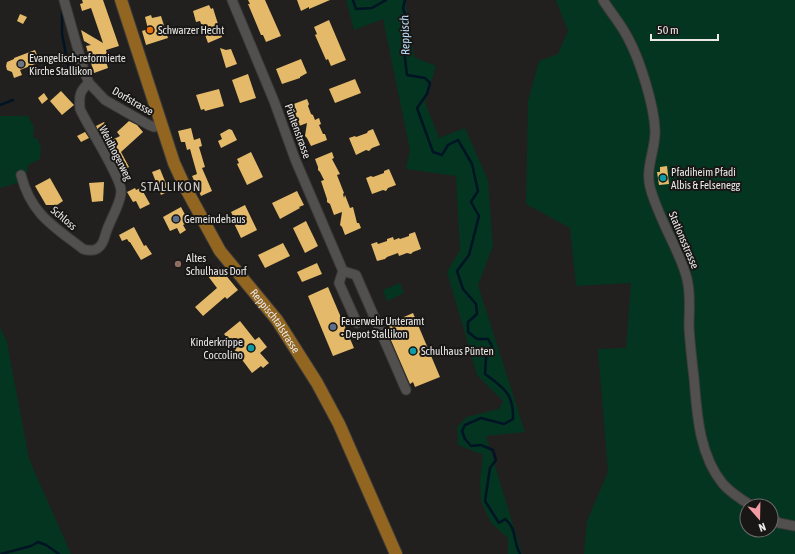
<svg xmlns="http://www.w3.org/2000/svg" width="795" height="554" font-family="'Asap Condensed',sans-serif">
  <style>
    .green { fill: #043521; fill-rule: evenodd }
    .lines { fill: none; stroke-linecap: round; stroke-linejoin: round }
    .stream { stroke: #001424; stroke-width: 2.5 }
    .building { fill: #e4b969 }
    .minor-casing { stroke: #3c3b39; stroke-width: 11 }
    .major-casing { stroke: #3c3b39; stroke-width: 14 }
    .minor { stroke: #51504e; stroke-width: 9 }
    .major { stroke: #926621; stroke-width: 12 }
    .food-dot { fill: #e8710a; stroke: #181715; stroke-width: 1.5 }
    .worship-dot { fill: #6b7280; stroke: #181715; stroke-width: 1.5 }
    .culture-dot { fill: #0f9aa8; stroke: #181715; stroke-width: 1.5 }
    .service-dot { fill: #5c6f8a; stroke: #181715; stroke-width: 1.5 }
    .education-dot { fill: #8d6e63; stroke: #181715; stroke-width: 1.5 }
    .labels { text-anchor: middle; stroke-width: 4; stroke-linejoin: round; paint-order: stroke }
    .poi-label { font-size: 11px; fill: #eae9e8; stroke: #181715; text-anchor: start }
    .street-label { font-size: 11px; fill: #eae9e8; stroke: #181715 }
    .water-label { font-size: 12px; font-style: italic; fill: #bbdffd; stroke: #181715 }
    .quarter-label { font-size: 13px; letter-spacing: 1px; fill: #ceccc9; stroke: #181715 }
  </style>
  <rect width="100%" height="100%" fill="#21201e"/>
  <!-- green -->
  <g class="green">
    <polygon points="346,0 405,0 414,57 436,66 425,102 439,138 465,128 488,180 493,246 478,285 525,432 486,436 522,554 508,554 508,538 491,523 481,501 480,481 483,455 458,445 457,427 467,417 499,409 503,401 477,375 447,272 460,250 456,176 406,169 410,150 383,19 354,30"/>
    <path d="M555 0H795V554H584L587 521 608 472 598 349 626 348 631 283 576 286 570 228 526 204 528 101 539 61 558 54 568 31 557 3ZM747 506H771V530H747Z"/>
    <polygon points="0,116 28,116 34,127 33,138 37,138 41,147 40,159 28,165 27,173 23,175 17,183 0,188"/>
    <polygon points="400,283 404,293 387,301 383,290"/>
    <polygon points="0,327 7,342 29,459 71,554 0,554"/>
  </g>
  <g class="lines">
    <!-- stream -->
    <g class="stream">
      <polyline points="353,0 356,9 372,8 386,0"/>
      <path d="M405 0 403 8 407 21 403 42 407 75 425 78 430 83 427 94 417 108 433 152 442 155 448 145 458 140 472 164 478 191 471 202 479 216 469 255 457 271 463 289 476 304 477 314 468 322V332L477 339H488L492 346 486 357 485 374C504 388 514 394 513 419L504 424 481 418 465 425 462 431 465 439 471 446 481 445 493 450 496 460 490 468 485 501 499 523 505 519C517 528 513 542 520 554"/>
      <polyline points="62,12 62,34 70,74"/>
      <polyline points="0,105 13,100"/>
      <polyline points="1,554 31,546 38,542 46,545 59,554"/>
    </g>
  </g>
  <!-- building -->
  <g class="building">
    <polygon points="82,0 103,0 119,46 106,50 107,54 104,55 108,68 94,73 86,46 91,45 84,41 81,30 103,43 91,8 82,11 80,4 83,3"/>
    <polygon points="248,0 265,0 281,36 266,42 263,35 261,35 248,4 250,4"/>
    <polygon points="297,0 330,0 309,9 309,7 301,11"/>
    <polygon points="209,5 211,9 213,8 222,37 208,43 200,21 196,22 193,11"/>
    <polygon points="20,14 27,17 23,24 17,21"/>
    <polygon points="151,15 152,18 161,16 168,38 146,45 142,31 148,29 145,17"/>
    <polygon points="329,20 346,60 331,66 328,59 326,60 315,35 317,34 314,27"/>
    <polygon points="220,48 226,50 231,49 237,64 226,68"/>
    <polygon points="35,50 40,62 20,70 22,75 14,78 12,72 7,70 6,66 7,62 14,59 14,58"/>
    <polygon points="301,59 307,73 300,77 300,78 282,84 276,69"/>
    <polygon points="248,74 256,98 240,103 232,80"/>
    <polygon points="355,79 361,93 335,103 329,89"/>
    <polygon points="219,89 224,106 205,111 204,109 201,110 196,95"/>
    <polygon points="61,91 74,105 62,115 50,101"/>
    <polygon points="44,93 48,99 42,104 38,98"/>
    <polygon points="307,99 309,104 308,106 311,114 313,115 315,120 319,118 321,124 319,125 323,134 325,134 327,140 311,146 307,138 305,136 307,123 299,126 295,115 292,113 293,110 291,105"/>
    <polygon points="129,121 137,125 143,132 121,152 129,167 121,172 106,143 120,136 117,132"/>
    <polygon points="104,122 107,127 99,132 96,126"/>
    <polygon points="191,128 194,140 200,138 202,146 199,147 205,167 202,168 212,191 201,196 192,176 197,174 190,149 187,150 185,142 181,142 178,131"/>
    <polygon points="229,129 232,130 237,140 221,148 218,141 222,139 220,134"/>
    <polygon points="373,129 380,145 372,148 369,151 366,150 356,155 349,138 355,136 356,137 367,133 368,131"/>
    <polygon points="85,132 89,138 81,142 77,136"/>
    <polygon points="251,152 263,177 247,185 237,164 239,163 237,159"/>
    <polygon points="332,152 334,158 332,159 340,174 337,175 344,193 343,194 344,198 345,195 350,208 353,207 357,223 359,223 361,228 345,235 342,227 340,225 342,212 334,215 330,204 327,202 327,199 321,181 324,180 320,172 318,170 318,167 315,159"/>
    <polygon points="667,166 669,184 659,185 657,172 660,172 660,167"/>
    <polygon points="160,169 169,191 161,195 152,172"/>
    <polygon points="389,169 396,185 388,188 386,191 383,190 372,194 366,178 371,176 373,177 384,173 384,171"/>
    <polygon points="50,178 63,201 57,205 46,205 35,186"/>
    <polygon points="104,182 103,201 92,202 89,183"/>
    <polygon points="135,188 136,190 141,188 150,204 140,209 136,201 133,202 127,192"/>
    <polygon points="297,191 304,205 299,207 300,208 280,219 272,203"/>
    <polygon points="245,205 257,230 241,238 231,217 233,216 231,212"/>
    <polygon points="181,207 189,222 183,225 186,230 180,234 177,228 170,231 163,217"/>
    <polygon points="306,221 318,246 305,253 293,228"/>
    <polygon points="134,227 144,246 146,245 152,254 141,260 130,242 129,242 127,239 122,241 119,235"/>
    <polygon points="415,232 421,249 413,252 411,254 407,253 399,256 398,253 387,257 385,259 377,261 371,244 377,242 378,244 387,241 387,239 393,237 394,240 399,238 400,239 409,236 409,234"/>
    <polygon points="283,243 290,256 265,268 258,255"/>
    <polygon points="317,263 322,274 302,282 297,272"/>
    <polygon points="219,267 238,290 227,299 225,297 203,316 195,307 217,288 208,276"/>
    <polygon points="328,287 354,348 333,356 308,296"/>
    <polygon points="413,313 440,377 415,387 413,382 410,384 387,331 390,329 388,324"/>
    <polygon points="240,321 255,340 259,337 267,347 260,353 269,363 263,368 261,366 252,373 234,349 236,348 224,334"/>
  </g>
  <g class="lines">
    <!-- minor casing -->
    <g class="minor-casing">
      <g id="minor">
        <polyline points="64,0 84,71 89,83 105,100 149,125 154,127 162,125"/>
        <polyline points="232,0 274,101 295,159 343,271 339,283 357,323"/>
        <path d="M603 0C611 13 621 24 628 38 640 60 654 105 655 130 656 149 645 167 650 187 655 206 664 224 673 243 678 254 684 266 687 279 691 294 689 311 689 327 690 344 692 361 694 378 697 414 699 455 723 484 731 493 742 500 752 506"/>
        <path d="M21 175C31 214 53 226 83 249 95 253 102 248 105 236 108 223 121 204 121 192 122 178 88 127 80 109 79 97 79 91 89 83"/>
        <polyline points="343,271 356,275 406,390"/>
        <polyline points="771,518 779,523 795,526"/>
      </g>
    </g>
    <!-- major casing -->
    <g class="major-casing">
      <g id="major">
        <path id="s1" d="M121 0 174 163 185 187 220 251 277 320 317 383 339 424 396 554"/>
      </g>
    </g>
    <!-- minor -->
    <use href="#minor" class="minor"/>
    <!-- major -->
    <use href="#major" class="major"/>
  </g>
  <!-- markers -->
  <circle class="food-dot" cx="150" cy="30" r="4"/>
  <circle class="worship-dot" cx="21" cy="64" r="4"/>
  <g class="culture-dot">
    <circle cx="663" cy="178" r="4"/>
    <circle cx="251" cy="348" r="4"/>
    <circle cx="413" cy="351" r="4"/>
  </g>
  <g class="service-dot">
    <circle cx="176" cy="219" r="4"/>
    <circle cx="333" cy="327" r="4"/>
  </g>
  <circle class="education-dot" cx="178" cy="264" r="4"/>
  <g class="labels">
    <!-- poi labels -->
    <g class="poi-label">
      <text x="158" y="34">Schwarzer Hecht</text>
      <text x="29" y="62">Evangelisch-reformierte<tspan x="29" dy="13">Kirche Stallikon</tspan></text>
      <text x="671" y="176">Pfadiheim Pfadi<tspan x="671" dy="13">Albis &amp; Felsenegg</tspan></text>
      <text x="184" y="223">Gemeindehaus</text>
      <text x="186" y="262">Altes<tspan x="186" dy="13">Schulhaus Dorf</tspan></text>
      <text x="341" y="325">Feuerwehr Unteramt<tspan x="341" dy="13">- Depot Stallikon</tspan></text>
      <text x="243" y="346" text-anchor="end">Kinderkrippe<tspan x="243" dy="13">Coccolino</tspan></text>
      <text x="421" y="355">Schulhaus Pünten</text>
    </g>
    <!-- street labels -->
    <g class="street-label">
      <text transform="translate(133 101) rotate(30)" y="4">Dorfstrasse</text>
      <text transform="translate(298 131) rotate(70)" y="4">Püntenstrasse</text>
      <text transform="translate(116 153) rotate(63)" y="4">Weidhogerweg</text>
      <text transform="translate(64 218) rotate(40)" y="4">Schloss</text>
      <text transform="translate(684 240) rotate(67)" y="4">Stationsstrasse</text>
      <text dy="4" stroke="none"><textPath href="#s1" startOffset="360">Reppischtalstrasse</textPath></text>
    </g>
    <!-- water labels -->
    <g class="water-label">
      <text transform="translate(405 35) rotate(-92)" y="4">Reppisch</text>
    </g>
    <!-- quarter labels -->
    <g class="quarter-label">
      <text x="171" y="191">STALLIKON</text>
    </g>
  </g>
  <!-- north arrow -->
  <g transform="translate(759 518) rotate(160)"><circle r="19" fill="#181715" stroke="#6c6b69"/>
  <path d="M0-3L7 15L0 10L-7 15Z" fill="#f49aa4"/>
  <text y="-6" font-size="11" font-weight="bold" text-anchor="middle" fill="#eae9e8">N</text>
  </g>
  <!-- scale -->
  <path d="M651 34v6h67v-6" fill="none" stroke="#eae9e8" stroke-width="2"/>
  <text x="657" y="34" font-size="12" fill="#eae9e8" stroke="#181715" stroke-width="3" paint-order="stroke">50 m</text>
</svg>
